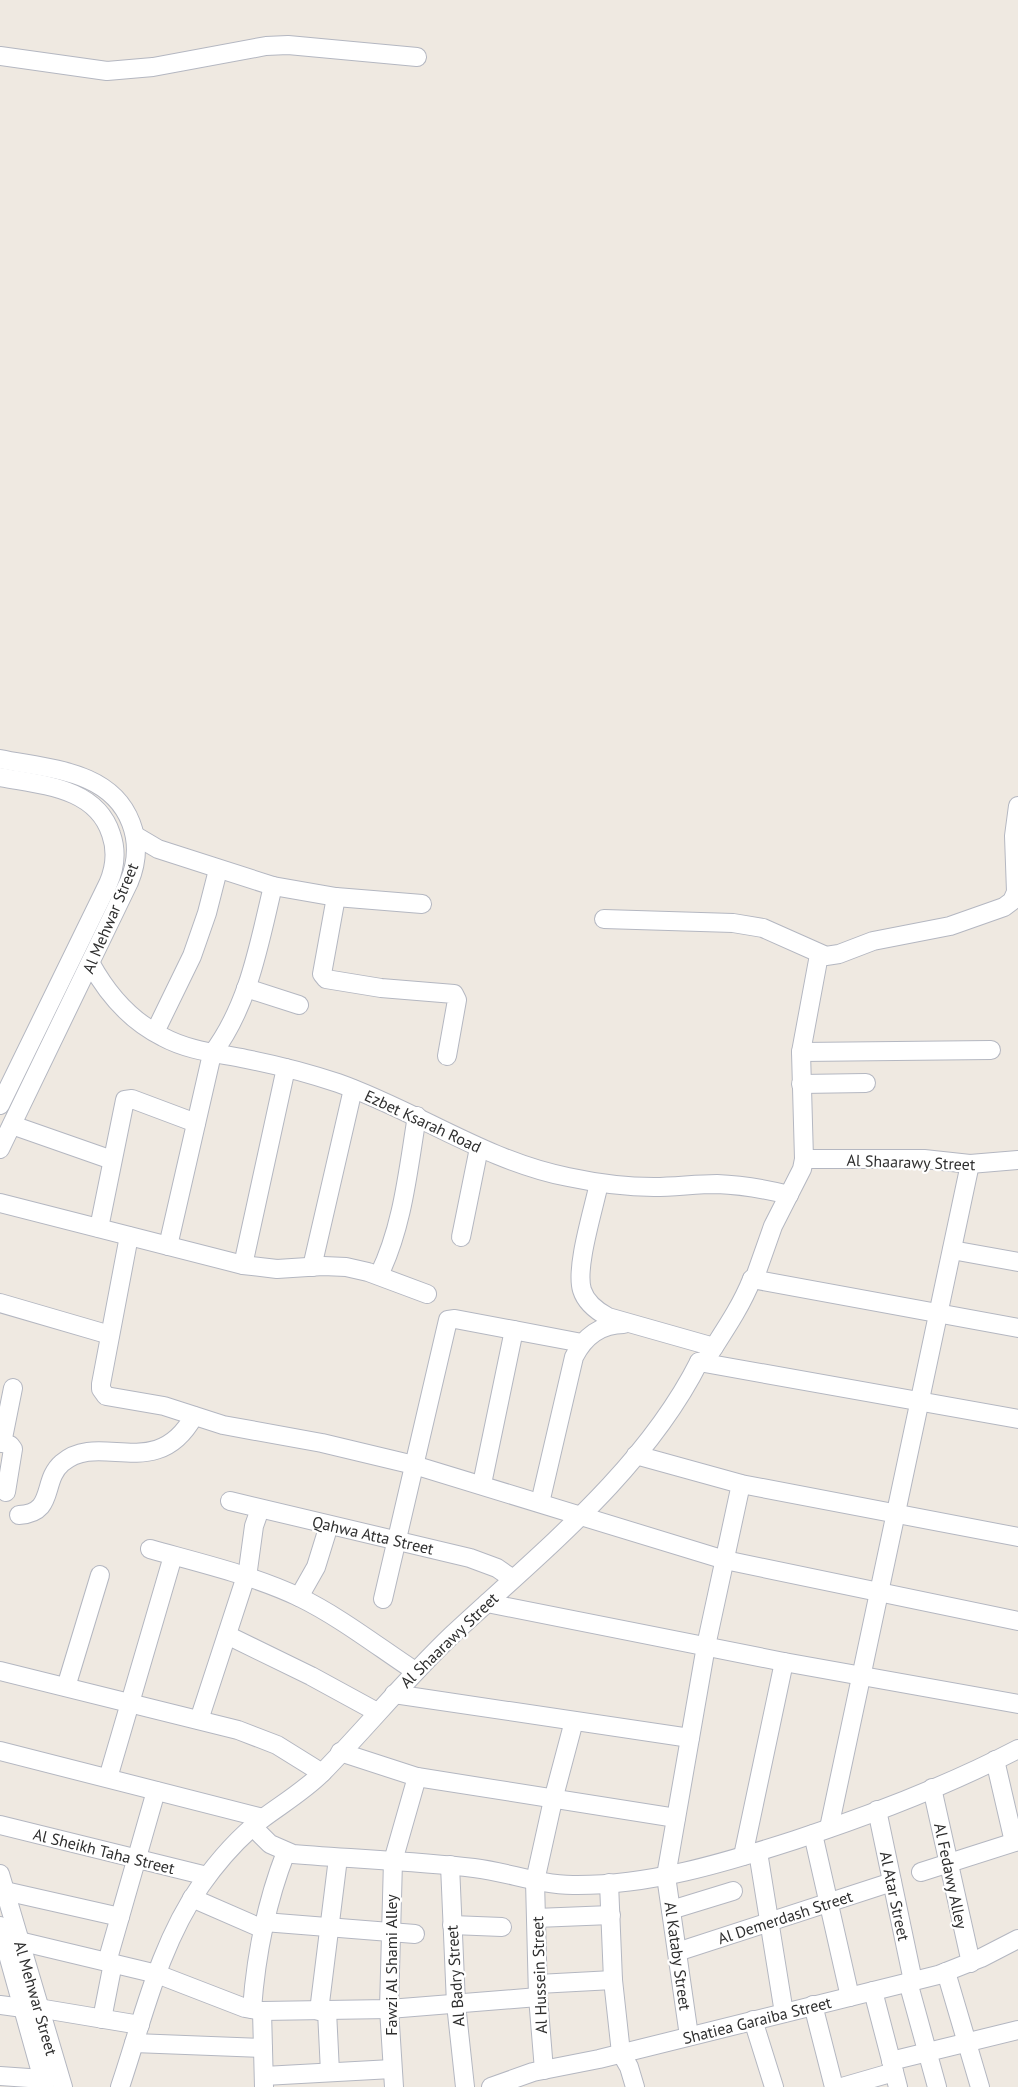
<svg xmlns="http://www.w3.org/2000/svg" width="1018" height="2087" font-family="'PT Sans',sans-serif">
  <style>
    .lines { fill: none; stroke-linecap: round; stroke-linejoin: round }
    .minor-casing { stroke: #b4b7c1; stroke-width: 20 }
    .minor { stroke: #fff; stroke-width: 18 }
    .labels { text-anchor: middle; stroke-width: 4.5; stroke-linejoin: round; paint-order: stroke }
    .street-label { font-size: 16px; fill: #2e2e2e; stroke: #fff }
  </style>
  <rect width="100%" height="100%" fill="#efe9e1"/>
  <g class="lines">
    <!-- minor casing -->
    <g class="minor-casing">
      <g id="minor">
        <polyline points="0,56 107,71 153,67 266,46 288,45 417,57"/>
        <path d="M0 759C48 769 111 770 131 823 139 844 137 863 129 882L0 1149"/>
        <path d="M0 777C41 785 96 787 111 834 117 851 115 868 108 884L0 1105"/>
        <polyline points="136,836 158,849 273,886 336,897 422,904"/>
        <polyline points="336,897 322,974 326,979 332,980 381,988 454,994 457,1000 447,1056"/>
        <polyline points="604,919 733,923 763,928 826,956 839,954 873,941 950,926 1004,907 1012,901 1016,892 1014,836 1018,806"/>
        <path d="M91 964C108 995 131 1021 163 1037 189 1051 217 1053 246 1059 277 1065 308 1073 338 1083 417 1111 486 1161 568 1177 596 1183 625 1187 654 1187 675 1187 696 1184 717 1184 742 1185 765 1189 789 1195"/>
        <polyline points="246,988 299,1005"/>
        <polyline points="155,1032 192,956 207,913 218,870"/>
        <polyline points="801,1052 991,1050"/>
        <polyline points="801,1084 866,1083"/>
        <polyline points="12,1125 112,1160"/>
        <polyline points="804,1159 924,1159 970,1164 1018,1160"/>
        <path d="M599 1183C594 1208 575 1267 582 1290 586 1303 597 1311 608 1317L714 1347"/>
        <polyline points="0,1203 243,1265 277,1269 323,1266 346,1267 368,1272 427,1294"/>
        <polyline points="99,1228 125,1100 132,1099 196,1123"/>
        <polyline points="129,1236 101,1384 101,1389 106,1396 164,1406 223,1425 322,1443 414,1465 725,1560 1018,1621"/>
        <polyline points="461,1237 479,1148"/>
        <path d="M168 1246 212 1054C249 1005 259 944 273 886"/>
        <polyline points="952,1250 1018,1262"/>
        <polyline points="243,1265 286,1068"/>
        <polyline points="312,1267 353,1089"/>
        <path d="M379 1275C403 1226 408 1170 417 1116"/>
        <polyline points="752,1279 1018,1328"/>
        <polyline points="0,1303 110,1335"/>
        <polyline points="699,1362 1018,1419"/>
        <polyline points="0,1442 10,1445 13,1449 6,1492"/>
        <polyline points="2,1443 13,1388"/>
        <polyline points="636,1455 741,1484 1018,1537"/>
        <polyline points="482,1484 514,1330"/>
        <polyline points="230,1501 470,1558 497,1568 513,1579"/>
        <path d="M540 1503 574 1357C584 1337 601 1324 624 1324"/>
        <path d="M19 1515C56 1513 41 1481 62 1463 100 1430 156 1484 194 1416"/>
        <path d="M150 1549C200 1563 252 1575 299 1597 340 1617 377 1646 415 1671"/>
        <polyline points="299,1597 316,1567 329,1525"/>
        <polyline points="383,1599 448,1320 455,1319 582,1343"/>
        <polyline points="487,1603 784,1662 1018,1704"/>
        <polyline points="227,1635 311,1676 377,1712"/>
        <polyline points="0,1671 238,1730 277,1745 322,1773"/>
        <polyline points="66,1687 100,1575"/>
        <polyline points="394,1694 690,1738"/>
        <polyline points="199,1720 248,1570 254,1526 260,1509"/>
        <polyline points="0,1751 263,1818"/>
        <polyline points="340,1752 417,1777 676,1818"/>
        <polyline points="995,1760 1014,1842"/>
        <polyline points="108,1778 173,1556"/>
        <polyline points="932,1788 971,1963"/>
        <polyline points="877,1810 913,1981"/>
        <polyline points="0,1825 207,1876"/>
        <path d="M253 1827 270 1844 293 1854C353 1859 414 1861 474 1868 508 1872 539 1885 573 1885 648 1886 724 1863 795 1840 871 1815 947 1786 1018 1749"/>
        <polyline points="829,1828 970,1164"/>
        <polyline points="813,1834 850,1997"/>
        <polyline points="758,1852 784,2013"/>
        <polyline points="743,1856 784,1662"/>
        <polyline points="450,1865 456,2004 465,2087"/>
        <polyline points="921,1872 1018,1841"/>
        <polyline points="0,1874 63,2087"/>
        <polyline points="609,1883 613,1980 621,2053 629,2067 635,2087"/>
        <polyline points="5,1891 120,1917"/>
        <polyline points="192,1898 263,1929"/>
        <polyline points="671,1910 733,1891"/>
        <polyline points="536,1918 611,1915"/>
        <polyline points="264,1922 415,1934"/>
        <polyline points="452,1925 502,1927"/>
        <polyline points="0,1926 45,2087"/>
        <polyline points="19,1941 157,1974 245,2008 262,2011 389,2009 538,1997"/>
        <polyline points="677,1952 892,1882"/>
        <polyline points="107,1962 156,1791"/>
        <polyline points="946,1972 980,2087"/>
        <polyline points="908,1982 937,2087"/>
        <polyline points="538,1984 613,1980"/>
        <polyline points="873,1991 898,2087"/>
        <polyline points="0,2005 23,2008"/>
        <polyline points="813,2005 834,2087"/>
        <polyline points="38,2008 140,2025"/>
        <path d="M252 2009C256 1955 266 1903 286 1852"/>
        <polyline points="262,2011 264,2087"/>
        <polyline points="319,2011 338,1858"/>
        <polyline points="327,2011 330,2072"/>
        <polyline points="102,2019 113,1963"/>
        <polyline points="753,2020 774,2087"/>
        <polyline points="689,2036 666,1876 706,1646 741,1484"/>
        <polyline points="134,2043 263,2048"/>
        <polyline points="891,2061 1018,2030"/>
        <polyline points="544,2070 538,1997 535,1881 553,1800 574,1721"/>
        <polyline points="0,2076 43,2079"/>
        <polyline points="264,2076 392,2069"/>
        <path d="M120 2087C143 2019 159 1945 201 1885 218 1861 238 1838 262 1819 282 1804 304 1791 322 1773 366 1728 406 1679 452 1635 540 1553 644 1471 699 1362L705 1361C722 1334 740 1309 752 1279L755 1277 773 1226 802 1169 804 1159 801 1052 819 955"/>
        <polyline points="394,2087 389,2009 393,1861 417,1777"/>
        <polyline points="491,2087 533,2072 599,2059 938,1975 981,1958 1018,1939"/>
        <polyline points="842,2087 894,2072"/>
      </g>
    </g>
    <!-- minor -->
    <use href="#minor" class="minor"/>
  </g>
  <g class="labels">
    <!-- street labels -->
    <g class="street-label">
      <text transform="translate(110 918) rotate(-67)" y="6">Al Mehwar Street</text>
      <text transform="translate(423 1121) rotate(25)" y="6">Ezbet Ksarah Road</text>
      <text transform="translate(911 1162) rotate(2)" y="6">Al Shaarawy Street</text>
      <text transform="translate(373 1535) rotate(13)" y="6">Qahwa Atta Street</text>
      <text transform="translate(449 1640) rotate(-44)" y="6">Al Shaarawy Street</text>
      <text transform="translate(104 1851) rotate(14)" y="6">Al Sheikh Taha Street</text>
      <text transform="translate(951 1876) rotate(78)" y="6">Al Fedawy Alley</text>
      <text transform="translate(895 1896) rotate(78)" y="6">Al Atar Street</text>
      <text transform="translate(785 1917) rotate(-18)" y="6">Al Demerdash Street</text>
      <text transform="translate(678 1956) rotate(82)" y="6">Al Kataby Street</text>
      <text transform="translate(391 1965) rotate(-90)" y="6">Fawzi Al Shami Alley</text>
      <text transform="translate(539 1975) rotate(-92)" y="6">Al Hussein Street</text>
      <text transform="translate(455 1976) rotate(-94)" y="6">Al Badry Street</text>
      <text transform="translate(36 1998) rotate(74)" y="6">Al Mehwar Street</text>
      <text transform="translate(757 2020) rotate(-14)" y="6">Shatiea Garaiba Street</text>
    </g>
  </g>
</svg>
